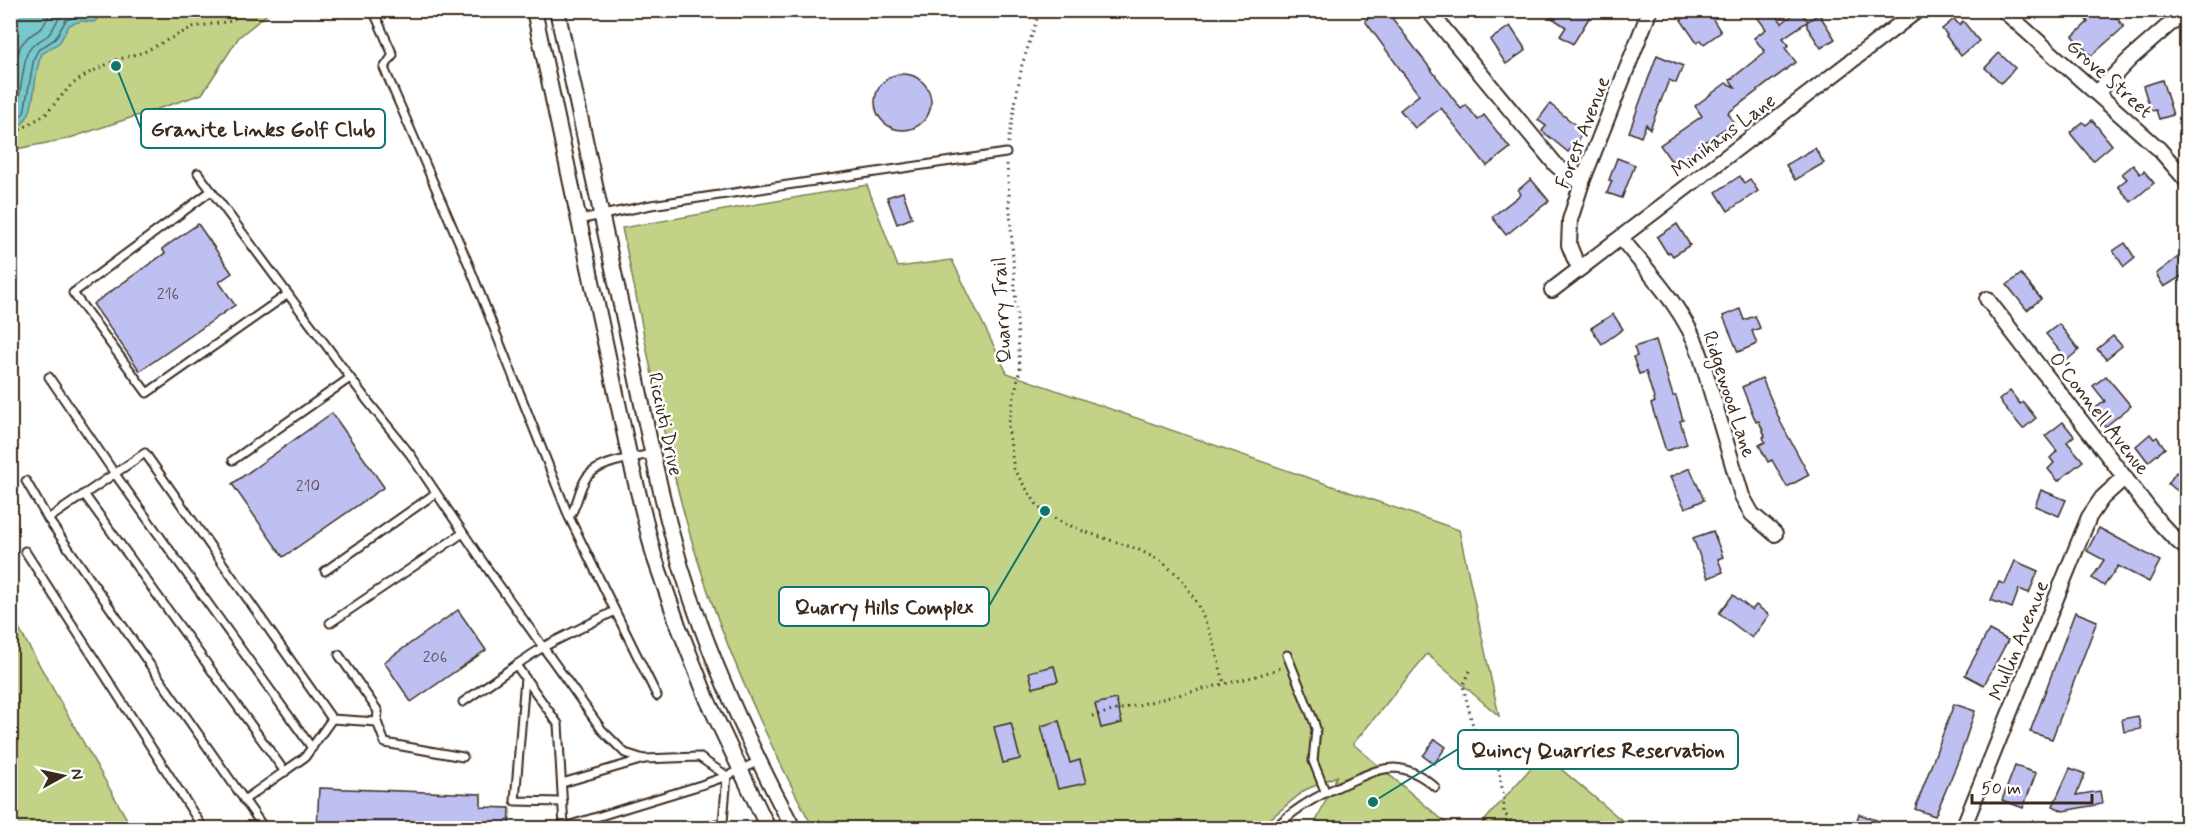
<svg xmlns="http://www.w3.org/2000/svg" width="2197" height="839" font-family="Mynerve,sans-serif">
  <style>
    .green { fill: #c2d388; stroke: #7e7e53; stroke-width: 1.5 }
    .water { fill: #76c8ce; stroke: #5e8988; stroke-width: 1.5 }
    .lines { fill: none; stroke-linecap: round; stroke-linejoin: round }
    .shore { stroke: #536964; stroke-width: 1.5 }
    .building { fill: #bec0f2; stroke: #3b2a1e; stroke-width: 1.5 }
    .lane-casing { stroke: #3b2a1e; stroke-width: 11 }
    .street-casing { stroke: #3b2a1e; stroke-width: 18 }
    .path { stroke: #3b2a1e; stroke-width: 3; stroke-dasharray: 1.5 4.5; stroke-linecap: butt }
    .lane { stroke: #fff; stroke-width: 7 }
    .street { stroke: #fff; stroke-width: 14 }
    .labels { text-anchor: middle; stroke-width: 5; stroke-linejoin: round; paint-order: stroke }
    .number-label { font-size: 16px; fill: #5c5053 }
    .street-label { font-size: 20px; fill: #3b2a1e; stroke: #fff }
    .leader { fill: none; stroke: #0f766e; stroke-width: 2 }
    .callout-dot { fill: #0f766e; stroke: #fff; stroke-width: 2 }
    .callout { fill: #fff; stroke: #0f766e; stroke-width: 2 }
    .callout-label { font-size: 21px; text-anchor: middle; font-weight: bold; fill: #3b2a1e }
  </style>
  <rect width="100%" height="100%" fill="#fff"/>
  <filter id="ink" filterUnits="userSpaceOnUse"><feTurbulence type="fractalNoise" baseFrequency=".0167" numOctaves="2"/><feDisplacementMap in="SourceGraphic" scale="12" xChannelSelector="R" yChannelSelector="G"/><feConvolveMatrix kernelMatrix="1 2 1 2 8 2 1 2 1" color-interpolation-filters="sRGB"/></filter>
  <g filter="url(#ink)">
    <!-- green -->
    <g class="green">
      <polygon points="11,11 271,11 239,37 202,94 67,139 11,150"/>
      <path d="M867 185 898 267 952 260 1007 373 1459 530 1499 716 1427 654 1353 744 1452 828H1313L1337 776 1305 790 1259 828H813C768 742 727 654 698 561 664 453 646 339 622 228Z"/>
      <polygon points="10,615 11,615 132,828 11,828"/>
      <polygon points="1543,754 1631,828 1478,828"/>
    </g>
    <!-- water -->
    <path class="water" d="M11 10 108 11 94 22 81 21 69 25 60 42 42 54C29 80 42 118 11 131Z"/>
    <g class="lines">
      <!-- shore -->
      <g class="shore">
        <polyline points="10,93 18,54 21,45 28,37 42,28 52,10"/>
        <path d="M10 116 17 109 26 56C31 44 37 43 47 36 57 28 54 17 69 10"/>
        <path d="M10 124 24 113 34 58 38 50 55 39 66 20C78 15 89 18 98 10"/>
      </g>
    </g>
    <!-- building -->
    <g class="building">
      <polygon points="1379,10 1386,10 1461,109 1466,105 1478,120 1484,115 1510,148 1487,166 1441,108 1415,128 1400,110 1419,95 1365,21"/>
      <polygon points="1540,10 1594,10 1573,44 1560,36 1566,27"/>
      <polygon points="1694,10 1707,10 1721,32 1704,44 1701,40 1697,43 1681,20"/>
      <polygon points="1752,10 1773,10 1782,23 1799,10 1808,21 1819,14 1835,39 1821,48 1807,27 1807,22 1783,38 1789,45 1785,48 1796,62 1728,113 1734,123 1700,145 1702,148 1683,161 1679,156 1671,161 1660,145 1702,116 1695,106 1726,83 1735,87 1730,80 1765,52 1754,38 1766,29"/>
      <polygon points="2078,10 2110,10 2124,27 2091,56 2073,36 2088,22"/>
      <polygon points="1954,19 1959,25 1963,21 1979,41 1961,56 1946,36 1947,35 1942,29"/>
      <polygon points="1510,26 1526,50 1506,64 1490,40"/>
      <polygon points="1999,53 2015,68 2001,83 1985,68"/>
      <polygon points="1657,55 1683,66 1676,83 1669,80 1650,129 1646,124 1641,137 1629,132"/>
      <circle cx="903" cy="102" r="28"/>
      <polygon points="2162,80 2173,115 2159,119 2156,110 2151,111 2143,86"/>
      <polygon points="1550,104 1584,132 1568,152 1542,131 1546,126 1538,120"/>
      <polygon points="2092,120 2112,145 2093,161 2070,133 2083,122 2086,125"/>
      <polygon points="1815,148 1824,163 1795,180 1786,165"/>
      <polygon points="1617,158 1635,165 1622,198 1607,193 1612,181 1609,180"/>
      <polygon points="2133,165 2140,174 2144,171 2154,183 2131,202 2118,186 2127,179 2122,174"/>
      <polygon points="1740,176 1744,183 1750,179 1758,191 1728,211 1716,192"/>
      <polygon points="1531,179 1549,201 1506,235 1492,217 1521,194 1518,190"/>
      <polygon points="903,192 912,218 897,224 887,197"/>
      <polygon points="198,224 232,273 219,282 235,305 140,371 93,304 165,253 162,249"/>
      <polygon points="1677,224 1690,245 1673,256 1670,252 1667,253 1657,237"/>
      <polygon points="2125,243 2135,258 2124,267 2113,251"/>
      <polygon points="2178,257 2187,273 2164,287 2156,274"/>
      <polygon points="2021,274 2041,299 2027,310 2007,285"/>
      <polygon points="1740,309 1744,320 1755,316 1760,328 1752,331 1757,344 1738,352 1723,316"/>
      <polygon points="1613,314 1623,329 1602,344 1591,328"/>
      <polygon points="2059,324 2079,350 2067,360 2046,334"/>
      <polygon points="2113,336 2122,346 2106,359 2097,349"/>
      <polygon points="1656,340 1673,396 1676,396 1683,420 1680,421 1687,444 1666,451 1651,404 1655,402 1646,372 1639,374 1633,357 1637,356 1634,347"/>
      <polygon points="2106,376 2131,406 2105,427 2093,410 2105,401 2093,386"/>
      <polygon points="1762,378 1781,423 1809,475 1787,487 1772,460 1768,462 1759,445 1765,442 1763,437 1765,436 1759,421 1756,422 1742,387"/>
      <polygon points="2010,391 2020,404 2023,402 2036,418 2023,429 1999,400"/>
      <polygon points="332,413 384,487 283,557 232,484"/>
      <polygon points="2063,422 2074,436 2067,442 2083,461 2058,481 2048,469 2054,463 2050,458 2057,451 2045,436"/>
      <polygon points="2150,434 2154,439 2157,437 2165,448 2148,462 2136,446"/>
      <polygon points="1690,468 1704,500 1685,508 1670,477"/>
      <polygon points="2176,472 2187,480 2187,497 2168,484"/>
      <polygon points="2041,490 2066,500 2059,516 2035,506"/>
      <polygon points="2099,528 2160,561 2149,582 2118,566 2104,586 2092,578 2104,560 2087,551"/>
      <polygon points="1713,531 1723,557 1718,559 1723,572 1708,578 1693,538"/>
      <polygon points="2015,561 2038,571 2029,593 2019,589 2012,608 1991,600 1999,582 2005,584"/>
      <polygon points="1733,595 1752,610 1756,605 1769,615 1752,638 1719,613"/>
      <polygon points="458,610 486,650 411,702 384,662"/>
      <polygon points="2075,612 2097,621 2052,739 2030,732"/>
      <polygon points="1989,630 2008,640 1984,685 1965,675"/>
      <polygon points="1054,666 1058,681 1033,688 1029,672"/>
      <polygon points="1116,699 1122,723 1101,728 1095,704"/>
      <polygon points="1954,704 1975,711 1959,759 1935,816 1915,809"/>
      <polygon points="2138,716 2141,729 2124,732 2122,719"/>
      <polygon points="1059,721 1070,763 1080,760 1086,783 1058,789 1041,726"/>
      <polygon points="1011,723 1020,759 1003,763 994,727"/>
      <polygon points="1435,739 1446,747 1434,764 1423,756"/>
      <polygon points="2015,766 2036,773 2023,808 2002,800"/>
      <polygon points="2070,768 2085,774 2076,795 2100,791 2102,804 2063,811 2053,806"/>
      <polygon points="319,788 481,794 481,807 510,808 509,828 317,828"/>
      <polygon points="1859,814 1896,827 1895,828 1854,828"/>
    </g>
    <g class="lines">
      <!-- lane casing -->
      <g class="lane-casing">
        <g id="lane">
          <polyline points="373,10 393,55 384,68 468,263 569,517 657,696"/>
          <polyline points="198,173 366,399 410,454 489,571 602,730 625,753 644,759 699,757 727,776"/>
          <polyline points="211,191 73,293 147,393 288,294"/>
          <polyline points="578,220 651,205 1006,153"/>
          <polyline points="49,377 115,474 312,748"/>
          <polyline points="233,460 350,378"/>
          <polyline points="26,481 48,519"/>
          <polyline points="84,494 285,772"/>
          <path d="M569 517C577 507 578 493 584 482 592 462 633 458 652 454"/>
          <polyline points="25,551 203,828"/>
          <polyline points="325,571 436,493"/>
          <polyline points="330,623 463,533"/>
          <polyline points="339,655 378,711 377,722 385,743 463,757"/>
          <polyline points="1287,655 1314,722 1316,729 1313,761 1325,791"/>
          <polyline points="525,678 515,801 563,802"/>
          <polyline points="463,702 516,665"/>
          <polyline points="562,783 644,759"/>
          <polyline points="244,800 305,757 332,719"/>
          <polyline points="564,827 558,724 516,665 543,647 615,611"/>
          <polyline points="264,828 48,519 145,453 332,719 377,722"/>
          <polyline points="564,828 564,827 701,785 727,776 759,761"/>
          <polyline points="702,828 723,822 727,776"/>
          <path d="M1275 828C1299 804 1327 791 1358 778 1370 773 1381 768 1394 768 1411 769 1423 776 1435 787"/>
        </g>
      </g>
      <!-- street casing -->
      <g class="street-casing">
        <g id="street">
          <polyline points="534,10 630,459 654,556 678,625 708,701 768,828"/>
          <path d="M557 10C581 121 605 232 629 342 645 417 659 493 681 567 709 658 749 745 793 828"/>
          <polyline points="1428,10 1556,165 1568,175 1582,182"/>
          <polyline points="2003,10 2159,149 2186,180"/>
          <polyline points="2097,93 2130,59 2186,10"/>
          <path d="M1621 238C1649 273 1685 310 1700 354L1742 496 1752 514 1775 534"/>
          <polyline points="1581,268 1575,260 1569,245 1570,220 1582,182 1650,10"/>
          <polyline points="1552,290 1918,10"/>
          <polyline points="1987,299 2159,522 2174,538 2186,548"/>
          <polyline points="1963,828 2089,517 2102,498 2125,477"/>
        </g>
      </g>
      <!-- path -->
      <g class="path">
        <polyline points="10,136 46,114 71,85 89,73 116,60 144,52 193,27 232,21 242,10"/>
        <polyline points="1008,143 1022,65 1040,10"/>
        <polyline points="1007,164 1020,368 1008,426 1014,470 1039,508 1059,521 1083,531 1137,549 1161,561 1181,578 1197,603 1212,637 1224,683"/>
        <polyline points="1470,671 1463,686 1474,730 1497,762 1504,798 1504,813 1517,828"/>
        <polyline points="1092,716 1253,677 1281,668"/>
      </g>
      <!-- lane -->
      <use href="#lane" class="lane"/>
      <!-- street -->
      <use href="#street" class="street"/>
    </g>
  </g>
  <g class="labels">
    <!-- number labels -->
    <g class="number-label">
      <text x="168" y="299">216</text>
      <text x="308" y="491">210</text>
      <text x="435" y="662">206</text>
    </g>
    <!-- street labels -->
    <g class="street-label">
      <text transform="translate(2110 78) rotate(42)" y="7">Grove Street</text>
      <text transform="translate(1582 132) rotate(-69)" y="7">Forest Avenue</text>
      <text transform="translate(1723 135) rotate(-37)" y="7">Minihans Lane</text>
      <text transform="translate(1001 310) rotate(-93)" y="7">Quarry Trail</text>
      <text transform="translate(1730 394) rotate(72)" y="7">Ridgewood Lane</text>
      <text transform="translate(2100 413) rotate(52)" y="7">O'Connell Avenue</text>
      <text transform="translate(666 424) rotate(78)" y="7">Ricciuti Drive</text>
      <text transform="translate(2018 640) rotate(-68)" y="7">Mullin Avenue</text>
    </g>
  </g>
  <!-- callouts -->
  <path class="leader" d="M116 66L141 129M1045 511L989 606M1373 802L1458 749"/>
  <g class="callout-dot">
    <circle cx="116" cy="66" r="6"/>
    <circle cx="1045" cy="511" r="6"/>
    <circle cx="1373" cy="802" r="6"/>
  </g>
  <g class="callout">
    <rect x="141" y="109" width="244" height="39" rx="6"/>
    <rect x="779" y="587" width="210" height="39" rx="6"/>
    <rect x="1458" y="730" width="280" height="39" rx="6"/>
  </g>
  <g class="callout-label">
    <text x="263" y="136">Granite Links Golf Club</text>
    <text x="884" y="614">Quarry Hills Complex</text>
    <text x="1598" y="757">Quincy Quarries Reservation</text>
  </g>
  <!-- margin -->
  <rect width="2197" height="839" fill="none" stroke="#fff" stroke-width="36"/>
  <rect x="18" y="18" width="2161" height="803" fill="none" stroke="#3b2a1e" stroke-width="2" filter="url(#ink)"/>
  <!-- north arrow -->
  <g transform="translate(63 776) rotate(82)" stroke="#ffffff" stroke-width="4.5" paint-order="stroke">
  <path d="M0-4.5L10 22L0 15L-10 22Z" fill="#3b2a1e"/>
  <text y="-9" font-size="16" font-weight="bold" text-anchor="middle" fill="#3b2a1e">N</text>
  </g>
  <!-- scale -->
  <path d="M1972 794v9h120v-9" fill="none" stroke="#3b2a1e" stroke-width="3"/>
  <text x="1981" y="794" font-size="18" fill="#3b2a1e" stroke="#ffffff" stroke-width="4.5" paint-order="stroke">50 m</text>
</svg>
